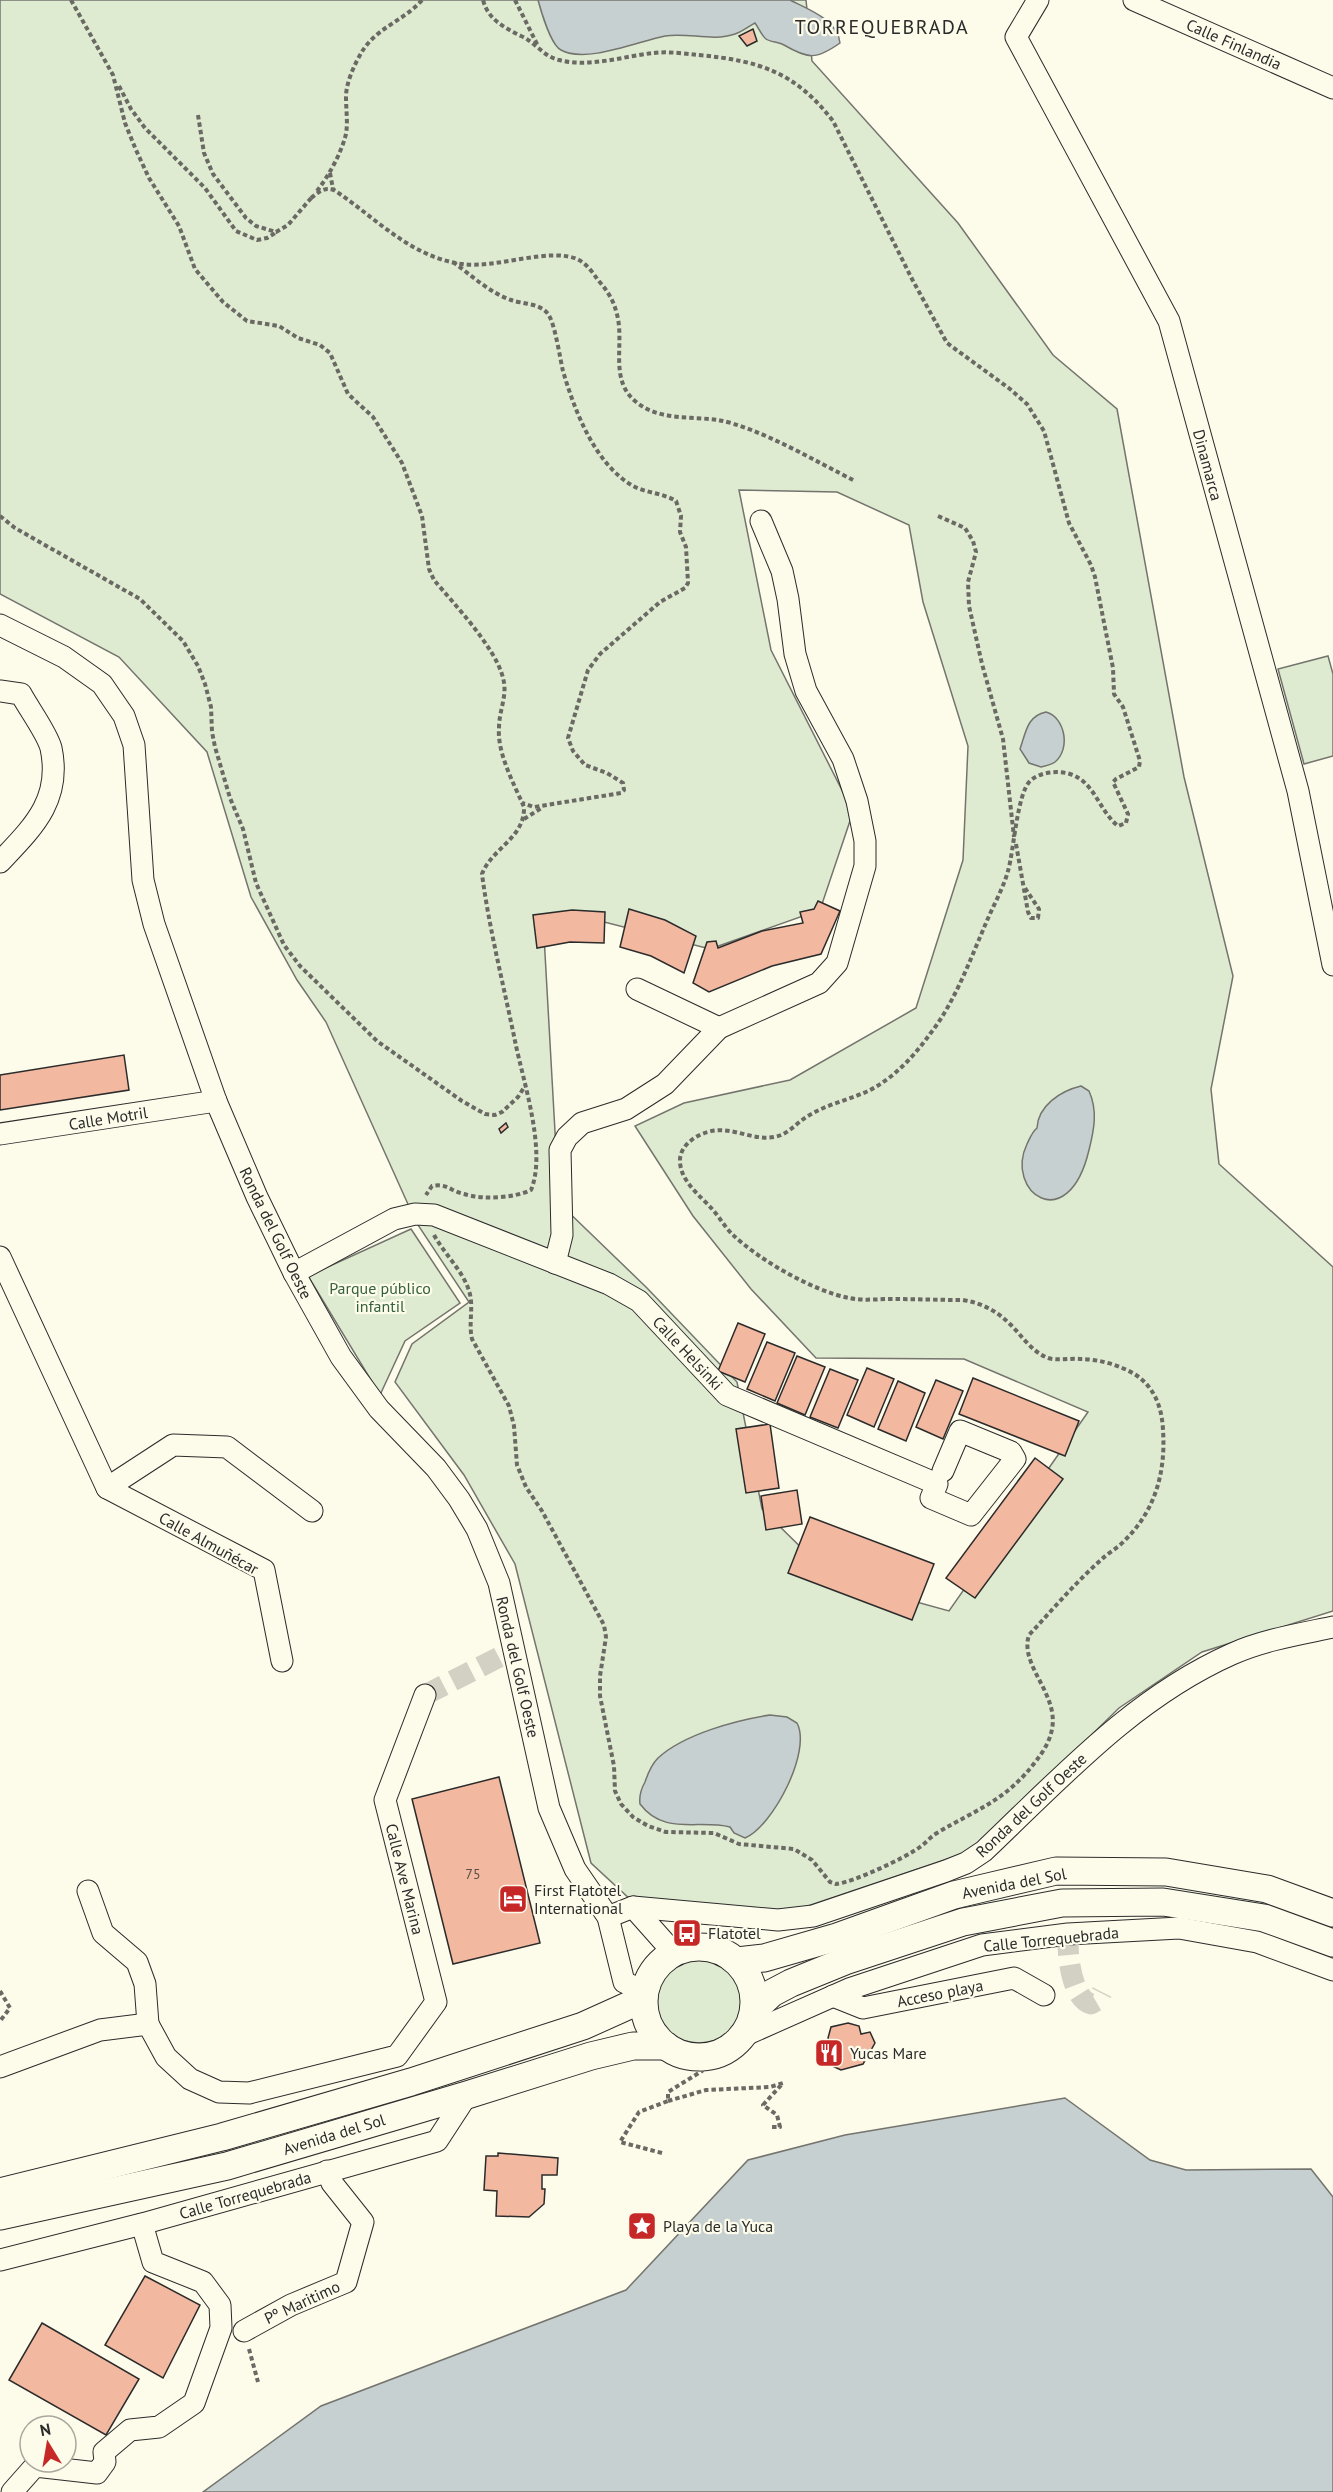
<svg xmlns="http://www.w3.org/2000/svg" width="1333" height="2492" font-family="'PT Sans',sans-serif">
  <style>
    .green { fill: #deebd1; stroke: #74746e; stroke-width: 1.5; fill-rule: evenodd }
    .water { fill: #c7d0d0; stroke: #74746e; stroke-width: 1.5 }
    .building { fill: #f2b8a0; stroke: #2b2b2b; stroke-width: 1.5 }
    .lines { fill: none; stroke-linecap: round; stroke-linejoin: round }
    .minor-tunnel { stroke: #d3d1c4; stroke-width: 21; stroke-dasharray: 21 10; stroke-linecap: butt }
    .minor-casing { stroke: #2b2b2b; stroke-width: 23 }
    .major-casing { stroke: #2b2b2b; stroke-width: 29 }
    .path { stroke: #6a6964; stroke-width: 4; stroke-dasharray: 4.5 3; stroke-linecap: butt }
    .minor { stroke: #fdfbea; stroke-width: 21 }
    .major { stroke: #fdfbea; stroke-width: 27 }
    .labels { text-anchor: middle; stroke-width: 4.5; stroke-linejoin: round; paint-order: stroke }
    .number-label { font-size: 14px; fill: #5d4e48 }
    .street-label { font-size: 16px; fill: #2b2b2b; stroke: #fdfbea }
    .park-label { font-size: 16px; fill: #34623c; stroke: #fdfbea }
    .poi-label { font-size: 16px; fill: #2b2b2b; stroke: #fdfbea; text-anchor: start }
    .quarter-label { font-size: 20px; letter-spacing: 1.5px; fill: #2b2b2b; stroke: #fdfbea }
  </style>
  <rect width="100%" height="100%" fill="#fdfbea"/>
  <!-- green -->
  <g class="green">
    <path d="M0 0H806L812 61 958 223 1053 355 1117 409 1184 777 1233 976 1211 1089 1219 1164 1333 1267V1611L1202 1652 1119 1708 974 1850 787 1913 632 1901 591 1863 515 1564 464 1475 395 1382 412 1344 469 1302 416 1222 326 1022 297 980 251 897 207 752 119 657 0 594ZM739 490 837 492 909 525 923 602 968 746 963 860 916 1008 790 1080 684 1103 635 1126 693 1216 751 1289 816 1358 964 1359 1088 1412 949 1611 833 1579 762 1509 737 1382 647 1288 559 1203 543 918 565 912 710 949 820 910 853 812 771 650Z"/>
    <polygon points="1328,656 1333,674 1333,756 1304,764 1278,669"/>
    <polygon points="411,1229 460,1303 405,1341 380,1395 308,1276"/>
    <circle cx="699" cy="2000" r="43"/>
  </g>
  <!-- water -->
  <g class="water">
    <path d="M538 0H790C808 9 838 20 840 43 816 60 808 59 784 45 779 42 770 42 766 39 762 36 758 27 755 23 749 26 742 32 735 34 712 42 688 32 665 36 639 41 586 64 561 50 551 45 541 11 538 0Z"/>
    <path d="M1046 712C1065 717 1071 749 1055 762 1051 765 1046 766 1041 767L1029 763 1020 749C1026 732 1027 716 1046 712Z"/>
    <path d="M1081 1086 1089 1091C1098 1111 1094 1130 1089 1150 1068 1238 1004 1192 1027 1144 1030 1138 1032 1132 1037 1128 1038 1106 1060 1091 1081 1086Z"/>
    <path d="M770 1715 787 1717 797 1723C812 1751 773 1826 745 1838L734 1833 730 1827C698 1819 664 1836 640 1804 639 1796 641 1789 645 1782 648 1773 652 1764 658 1758 684 1734 737 1720 770 1715Z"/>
    <polygon points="1065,2098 1150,2160 1186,2170 1311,2169 1333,2197 1333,2492 203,2492 321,2406 626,2290 748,2160 845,2135"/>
  </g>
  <!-- building -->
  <g class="building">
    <polygon points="753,29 757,41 747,46 739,36"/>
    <polygon points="818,901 840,911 821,954 772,966 709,992 693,983 707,942 716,941 718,948 762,931 803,923 800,912 814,909"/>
    <polygon points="629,909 665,920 696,936 684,973 651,956 620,947"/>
    <polygon points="572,910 605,912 604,943 570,942 537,948 533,915"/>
    <polygon points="124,1055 129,1090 0,1110 0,1075"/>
    <polygon points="506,1123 508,1127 501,1133 499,1129"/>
    <polygon points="738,1323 765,1334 745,1382 718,1371"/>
    <polygon points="767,1342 795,1353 775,1401 747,1389"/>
    <polygon points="797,1356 825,1367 805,1415 777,1403"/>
    <polygon points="867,1368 894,1379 874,1427 847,1415"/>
    <polygon points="830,1369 858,1380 838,1428 810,1417"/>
    <polygon points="973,1378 1079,1421 1065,1456 959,1414"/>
    <polygon points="936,1380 963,1391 943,1439 916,1427"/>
    <polygon points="898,1381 925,1393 906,1441 878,1429"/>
    <polygon points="770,1424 779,1488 746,1493 736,1429"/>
    <polygon points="1035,1458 1063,1479 975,1598 946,1578"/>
    <polygon points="797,1490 802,1524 766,1530 761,1496"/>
    <polygon points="810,1517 934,1564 912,1620 788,1573"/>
    <polygon points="499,1777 540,1943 453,1964 412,1799"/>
    <polygon points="848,2023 859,2026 861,2034 870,2032 875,2043 863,2064 841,2070 821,2061 818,2051 830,2043 828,2038 831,2027"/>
    <polygon points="498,2153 558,2158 557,2175 542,2175 542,2189 545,2189 544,2204 529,2217 496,2216 497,2191 484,2190 486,2156 498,2156"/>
    <polygon points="145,2276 200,2305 163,2378 105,2345"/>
    <polygon points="42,2323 139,2379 106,2435 9,2380"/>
  </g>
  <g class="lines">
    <!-- minor-tunnel -->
    <g class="minor-tunnel">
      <polyline points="425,1695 515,1649"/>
      <path d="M1068 1934C1067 1953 1071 1998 1091 2004L1098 2000 1102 1992"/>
    </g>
    <!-- minor casing -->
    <g class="minor-casing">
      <g id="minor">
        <polyline points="1038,0 1016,37 1169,321 1298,791 1333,965"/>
        <polyline points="1134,0 1333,88"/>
        <polyline points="0,625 64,657 102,684 124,716 134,745 143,880 154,924 216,1101 257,1197 294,1273 341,1357 379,1409 436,1468 459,1499 477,1529 499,1583 549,1808 575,1869 608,1917 624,1982 644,1992"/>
        <path d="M0 691 21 694C29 709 47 733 51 748 62 800 33 827 0 862"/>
        <polyline points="637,989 719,1028"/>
        <polyline points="0,1134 216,1101"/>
        <polyline points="0,1257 107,1488 264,1570 282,1661"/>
        <polyline points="555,1263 562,1235 560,1150 567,1137 582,1123 626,1109 665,1084 719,1028 819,983 837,963 865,866 865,841 857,801 843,759 806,691 795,654 788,599 782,571 761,521"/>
        <polyline points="294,1273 394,1219 415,1214 434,1215 609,1284 639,1301 727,1395 937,1484 931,1498 971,1515 1015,1459 1011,1452 960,1431 943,1471"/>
        <polyline points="107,1488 173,1445 227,1447 312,1511"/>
        <polyline points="88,1891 103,1933 137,1962 145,1984 148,2024"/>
        <polyline points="633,1907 673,1952"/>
        <path d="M608 1917 633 1907 778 1920 813 1916 946 1871 966 1863 984 1851C1061 1778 1133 1698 1232 1654 1263 1640 1300 1634 1333 1627"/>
        <polyline points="833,1996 863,2008 1014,1978 1044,1995"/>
        <polyline points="743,2036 849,1989 982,1945 1068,1934 1179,1928 1257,1942 1333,1970"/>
        <polyline points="0,2067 100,2030 148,2024 166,2057 190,2079 219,2092 249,2093 397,2056 436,2002 385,1800 425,1695"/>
        <polyline points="0,2260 142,2224 437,2141 467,2095"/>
        <polyline points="244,2331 291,2305 346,2282 363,2222 332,2183 327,2171"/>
        <polyline points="12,2492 35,2466 97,2473 105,2462 104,2452 130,2430 159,2427 194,2403 221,2328 220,2305 203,2282 153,2262 142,2224"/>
      </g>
    </g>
    <!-- major casing -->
    <g class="major-casing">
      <g id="major">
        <circle cx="699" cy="2002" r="55"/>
        <polyline points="737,1961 764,1958 837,1937 954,1895 1056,1871 1166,1872 1267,1889 1333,1913"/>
        <polyline points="754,2010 772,1993 791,1983 845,1961 963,1922 1062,1903 1163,1902 1264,1918 1333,1943"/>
        <polyline points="0,2192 222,2137 411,2082 583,2026 643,1999"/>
        <polyline points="0,2216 227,2166 467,2095 591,2056 633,2046 666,2046"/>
      </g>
    </g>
    <!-- path -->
    <g class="path">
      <path d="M71 0 113 75 125 123 136 150 149 178 179 226 195 269 223 302 247 321 279 326 298 338 320 345 330 353 348 394 373 417 402 463 422 516 429 569 434 580C454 604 496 648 503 678 508 695 499 710 499 728 497 753 514 784 524 807 525 838 492 848 482 874 489 928 504 987 515 1041 523 1081 547 1151 531 1190 514 1198 482 1200 464 1194 450 1191 447 1183 432 1186L426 1195"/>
      <polyline points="515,0 538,46"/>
      <polyline points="119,86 131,109 145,128 205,188 236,231 257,240 267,238 277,232"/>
      <polyline points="198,115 204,153 213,174 246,218 256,226 276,232 288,225 312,197"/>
      <polyline points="330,173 333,189"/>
      <path d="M317 191C329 175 341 154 346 134 348 122 346 110 346 97 346 82 355 63 363 50 378 27 405 20 422 0"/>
      <path d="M311 198C319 192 323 187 334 190 375 217 410 257 462 264 497 269 551 246 579 260 587 264 593 273 598 280 606 289 613 299 616 311 626 341 608 378 635 401 658 421 690 416 718 420 758 427 817 462 855 481"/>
      <path d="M453 262C471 275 490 293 511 300 522 304 540 303 548 314 555 323 560 359 563 371 575 412 595 464 633 486 646 493 663 493 676 501L681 516 680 532 686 547 688 583 685 588 660 602 600 654 588 670 568 738 573 751 585 765 607 773 623 783 624 790 621 793 534 807 522 803"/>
      <polyline points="0,516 15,528 140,599 183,641 198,666 205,684 211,707 212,732 215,747 230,798 243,829 256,883 284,945 300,966 377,1041 462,1101 485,1114 495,1115 502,1112 518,1097 525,1086"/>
      <polyline points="938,516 965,528 973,541 976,552 968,582 969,606 982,664 1003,739 1014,837"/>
      <polyline points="524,819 543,807"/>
      <polyline points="1016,844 1028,912 1031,918 1038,918 1039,909 1025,888"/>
      <path d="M434 1235C446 1257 469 1276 471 1301 472 1314 469 1326 472 1339L509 1406 514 1426 517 1465 526 1487 542 1511 604 1625 606 1637 600 1676V1696L614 1766 615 1791 621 1804 633 1817 648 1826 666 1832 714 1833 739 1844 794 1849 812 1860 830 1882 836 1884C854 1882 905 1858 920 1847 926 1843 930 1837 937 1833 977 1809 1006 1801 1036 1761 1043 1752 1050 1741 1052 1729 1059 1694 1019 1665 1029 1635 1053 1609 1076 1582 1102 1559 1107 1554 1114 1550 1120 1545 1154 1514 1166 1475 1163 1430 1162 1408 1155 1388 1136 1375 1120 1365 1098 1359 1080 1359 1069 1358 1058 1361 1048 1358 1032 1352 1022 1336 1011 1325 997 1311 982 1303 963 1300 939 1300 915 1299 891 1299 877 1299 863 1301 849 1298 813 1291 759 1260 732 1234 725 1227 720 1218 713 1210 701 1196 679 1181 680 1159 681 1145 696 1135 708 1132 730 1125 752 1141 774 1137 788 1135 796 1123 808 1116 827 1104 850 1100 870 1090 895 1077 914 1056 930 1034 955 1002 970 960 986 923 993 906 1003 889 1008 871 1014 850 1017 794 1030 781 1040 772 1057 770 1070 774 1095 782 1099 811 1118 826L1126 823 1128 814 1113 782 1116 779 1139 767 1140 761 1123 707 1114 694 1113 668 1095 577 1091 565 1069 523 1044 431 1027 404 1010 389 947 343 912 279 833 121C795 72 760 61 699 55 685 54 669 51 654 53 624 56 589 68 559 60 544 57 535 42 521 36 503 27 488 19 483 0"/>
      <polyline points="0,1991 10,2008 0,2021"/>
      <polyline points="668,2101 706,2090 770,2087 783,2083 763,2105 777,2115 780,2127 770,2127"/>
      <polyline points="662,2153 620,2142 639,2112 668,2101 668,2092 702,2071 698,2058"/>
      <polyline points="249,2349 258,2382"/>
    </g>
    <!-- minor -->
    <use href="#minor" class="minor"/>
    <!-- major -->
    <use href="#major" class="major"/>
  </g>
  <!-- icons -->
  <defs>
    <g id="hotel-square" transform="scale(1.5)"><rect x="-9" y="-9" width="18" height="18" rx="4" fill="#c62828" stroke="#fdfbea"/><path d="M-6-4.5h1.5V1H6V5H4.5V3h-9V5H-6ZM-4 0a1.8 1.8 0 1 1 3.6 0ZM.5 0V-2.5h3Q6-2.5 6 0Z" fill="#fff"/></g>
    <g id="bus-square" transform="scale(1.5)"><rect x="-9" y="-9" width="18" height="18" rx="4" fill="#c62828" stroke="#fdfbea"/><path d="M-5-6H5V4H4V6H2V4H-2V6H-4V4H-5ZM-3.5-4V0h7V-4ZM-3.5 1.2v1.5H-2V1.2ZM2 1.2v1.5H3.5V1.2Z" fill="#fff"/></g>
    <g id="restaurant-square" transform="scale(1.5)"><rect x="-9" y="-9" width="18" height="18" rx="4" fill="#c62828" stroke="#fdfbea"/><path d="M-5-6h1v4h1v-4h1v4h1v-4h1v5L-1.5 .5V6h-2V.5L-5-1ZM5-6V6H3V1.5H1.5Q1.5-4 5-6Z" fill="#fff"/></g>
    <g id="sight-square" transform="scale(1.5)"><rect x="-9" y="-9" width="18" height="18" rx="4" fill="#c62828" stroke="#fdfbea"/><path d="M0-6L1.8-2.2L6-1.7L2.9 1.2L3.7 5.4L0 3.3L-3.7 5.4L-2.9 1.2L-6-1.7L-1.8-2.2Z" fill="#fff"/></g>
  </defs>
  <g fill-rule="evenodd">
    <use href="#hotel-square" x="513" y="1899"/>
    <use href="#bus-square" x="687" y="1933"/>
    <use href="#restaurant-square" x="829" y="2053"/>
    <use href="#sight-square" x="642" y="2226"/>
  </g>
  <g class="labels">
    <!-- number labels -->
    <g class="number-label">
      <text x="473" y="1879">75</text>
    </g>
    <!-- street labels -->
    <g class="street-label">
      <text transform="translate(1234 44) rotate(24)" y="6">Calle Finlandia</text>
      <text transform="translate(1208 465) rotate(75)" y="6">Dinamarca</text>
      <text transform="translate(108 1118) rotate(-9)" y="6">Calle Motril</text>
      <text transform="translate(276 1233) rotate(64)" y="6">Ronda del Golf Oeste</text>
      <text transform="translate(688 1353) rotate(47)" y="6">Calle Helsinki</text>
      <text transform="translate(209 1543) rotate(29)" y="6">Calle Almuñécar</text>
      <text transform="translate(518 1667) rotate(77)" y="6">Ronda del Golf Oeste</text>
      <text transform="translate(1031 1805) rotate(-43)" y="6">Ronda del Golf Oeste</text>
      <text transform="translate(405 1879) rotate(76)" y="6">Calle Ave Marina</text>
      <text transform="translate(1014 1883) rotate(-11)" y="6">Avenida del Sol</text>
      <text transform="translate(1051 1939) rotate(-6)" y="6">Calle Torrequebrada</text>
      <text transform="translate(940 1993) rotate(-11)" y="6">Acceso playa</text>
      <text transform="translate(334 2134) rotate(-17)" y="6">Avenida del Sol</text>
      <text transform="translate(245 2195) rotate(-16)" y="6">Calle Torrequebrada</text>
      <text transform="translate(302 2302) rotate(-25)" y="6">Pº Maritimo</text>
    </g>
    <!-- park labels -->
    <g class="park-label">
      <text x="380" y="1294">Parque público<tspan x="380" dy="18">infantil</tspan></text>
    </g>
    <!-- poi labels -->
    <g class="poi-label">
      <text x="534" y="1896">First Flatotel<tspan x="534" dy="18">International</tspan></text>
      <text x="708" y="1939">Flatotel</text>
      <text x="850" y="2059">Yucas Mare</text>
      <text x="663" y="2232">Playa de la Yuca</text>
    </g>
    <!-- quarter labels -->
    <g class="quarter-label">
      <text x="882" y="34">TORREQUEBRADA</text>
    </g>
  </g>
  <!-- north arrow -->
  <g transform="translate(48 2444) rotate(349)"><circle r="28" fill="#fdfbea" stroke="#a9a89e" stroke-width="1.5"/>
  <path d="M0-4.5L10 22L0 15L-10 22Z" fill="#c62828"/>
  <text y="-9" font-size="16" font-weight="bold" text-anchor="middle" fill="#2b2b2b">N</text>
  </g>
</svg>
